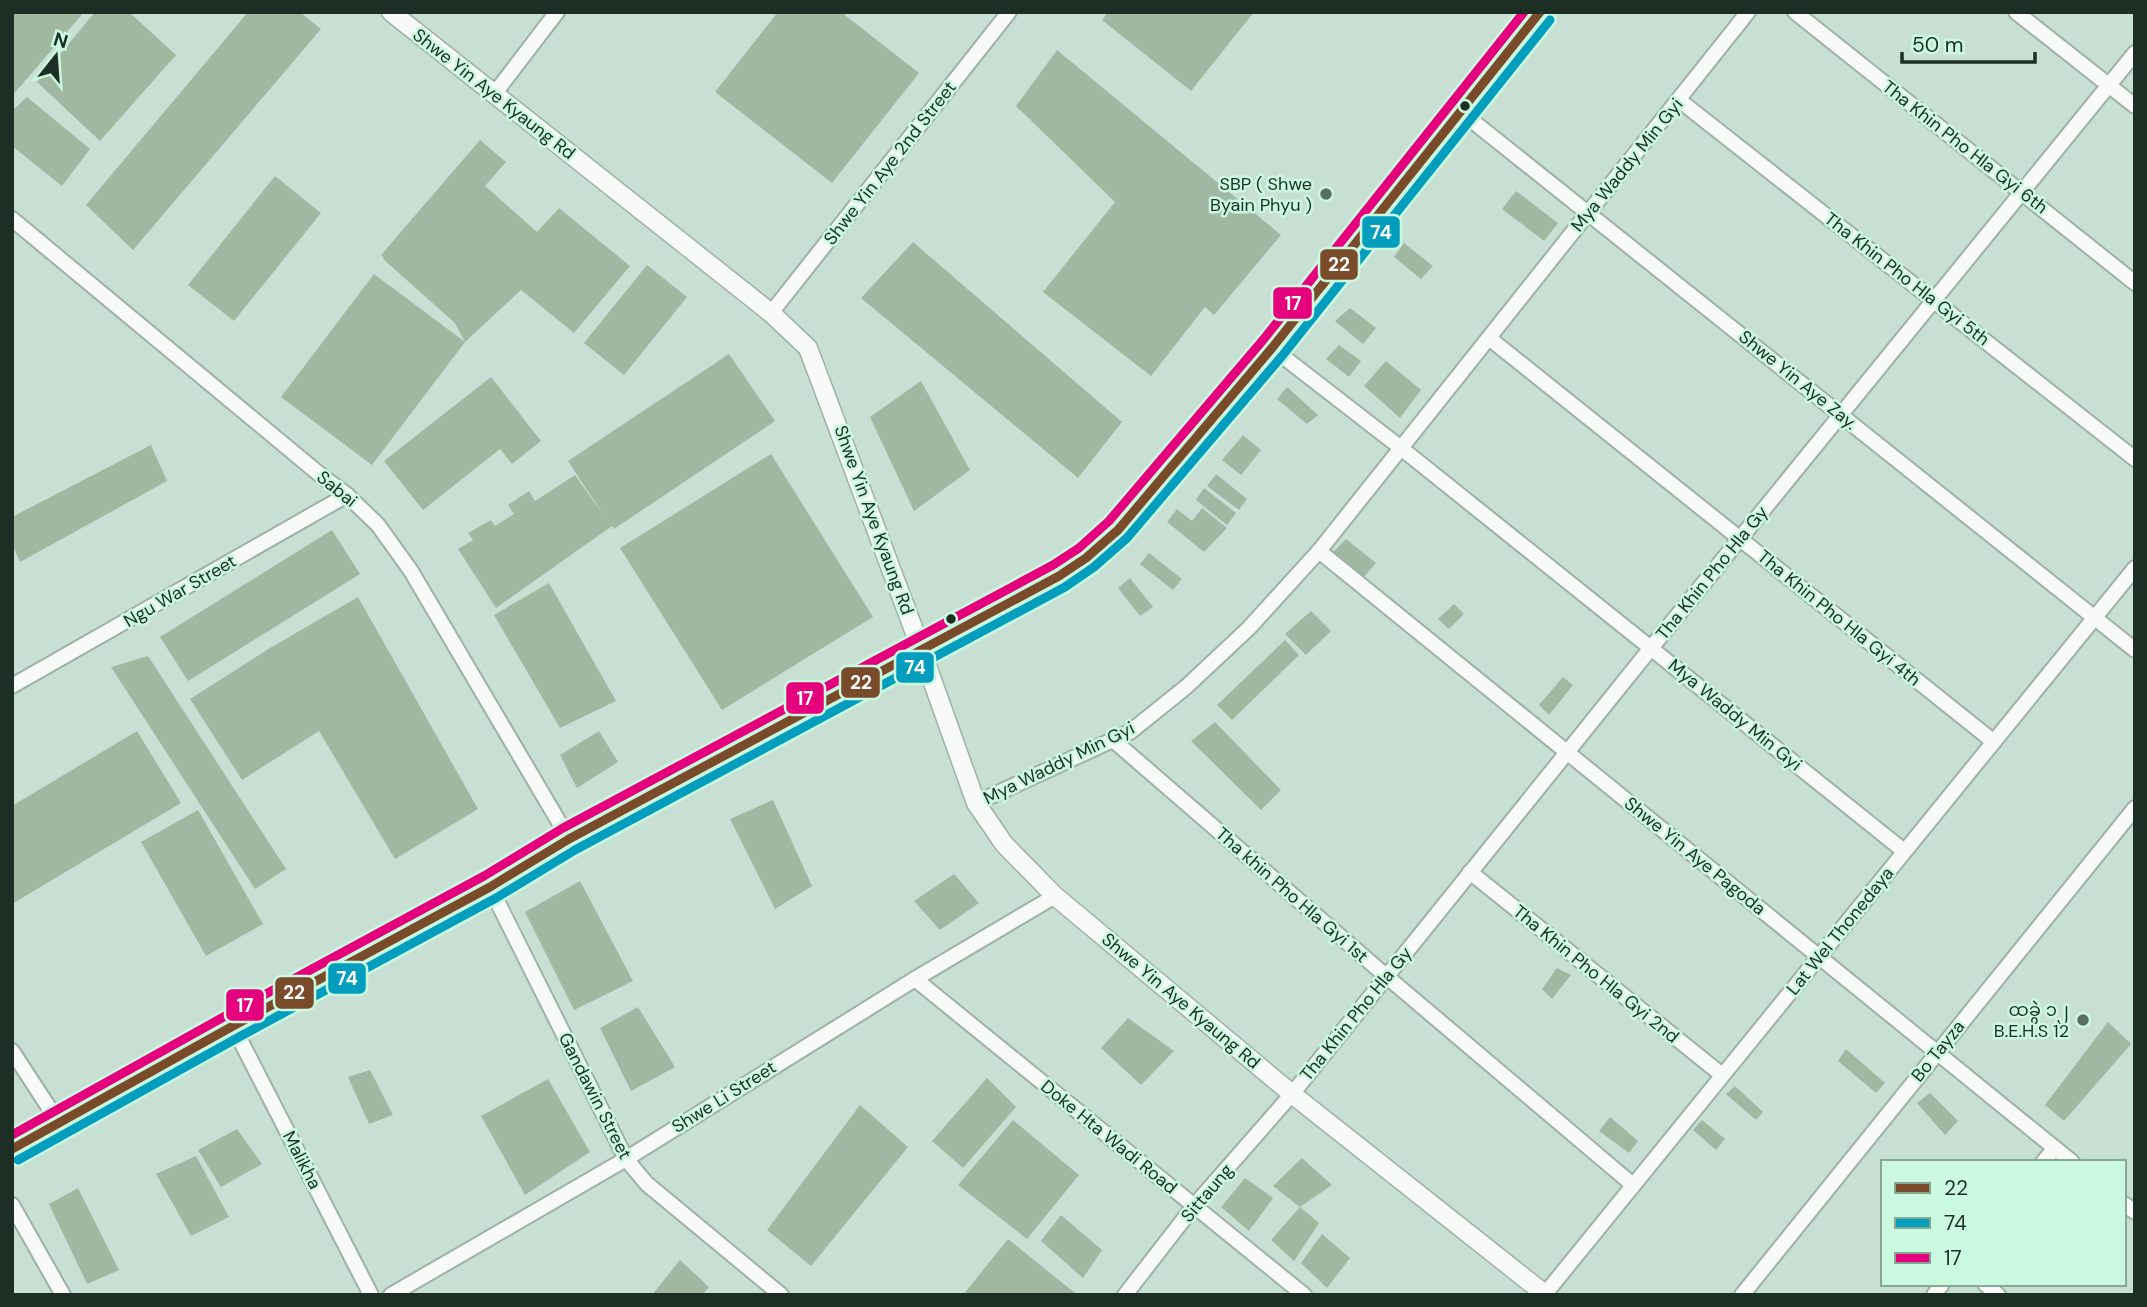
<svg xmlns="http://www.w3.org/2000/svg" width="2147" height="1307" font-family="'DM Sans','Noto Sans Myanmar',sans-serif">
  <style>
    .building { fill: #a0b8a2 }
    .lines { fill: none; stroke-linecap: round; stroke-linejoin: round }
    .minor-casing { stroke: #9eb1a6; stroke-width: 18 }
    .tertiary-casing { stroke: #9eb1a6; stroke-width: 21 }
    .secondary-casing { stroke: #9eb1a6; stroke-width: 24 }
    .minor { stroke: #f7faf8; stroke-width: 14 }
    .tertiary { stroke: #f7faf8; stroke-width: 18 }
    .secondary { stroke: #edf1e9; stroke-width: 21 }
    .bus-1-casing { stroke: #cbf9df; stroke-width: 14 }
    .bus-2-casing { stroke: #cbf9df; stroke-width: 14 }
    .bus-3-casing { stroke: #cbf9df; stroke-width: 14 }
    .bus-1 { stroke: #7a4b2a; stroke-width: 9 }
    .bus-2 { stroke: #039dbd; stroke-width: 9 }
    .bus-3 { stroke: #e5007d; stroke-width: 9 }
    .bus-dot { fill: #1d2f25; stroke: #cbf9df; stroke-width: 2.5 }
    .poi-dot { fill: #596d62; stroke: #cbf9df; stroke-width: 2.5 }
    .labels { text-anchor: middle; stroke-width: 5; stroke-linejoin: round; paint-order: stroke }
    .street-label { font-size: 18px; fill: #1d2f25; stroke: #cbf9df }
    .poi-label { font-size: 18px; fill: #1d2f25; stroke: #cbf9df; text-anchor: end }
    .line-badge { stroke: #cbf9df; stroke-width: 2.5 }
    .badge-label { font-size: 19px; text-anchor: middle; font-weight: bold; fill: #fff }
  </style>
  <rect width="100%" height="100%" fill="#c8e0d3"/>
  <!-- building -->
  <g class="building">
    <polygon points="12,12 84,12 12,96"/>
    <polygon points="95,12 129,12 176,55 100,141 37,82"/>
    <polygon points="248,12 300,12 321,29 133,250 86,205"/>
    <polygon points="778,12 841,12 919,73 832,183 715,92"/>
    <polygon points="1108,12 1254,12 1191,91 1102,20"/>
    <polygon points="1057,50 1281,235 1214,315 1205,307 1151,376 1043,292 1115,202 1016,106"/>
    <polygon points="27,97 90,149 62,186 12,146 12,111"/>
    <polygon points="480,140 506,162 485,186 537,232 559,208 630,266 574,333 521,290 465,342 372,465 281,397 374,274 465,342 455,323 383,259 384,258 381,255"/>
    <polygon points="275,176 321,213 234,321 188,285"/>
    <polygon points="1516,191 1558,223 1544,241 1502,209"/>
    <polygon points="913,242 1122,422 1078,478 861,298"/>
    <polygon points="1404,243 1433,266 1421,279 1394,257"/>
    <polygon points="647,265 687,297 624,375 584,343"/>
    <polygon points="1350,308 1376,328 1363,344 1335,321"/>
    <polygon points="1339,345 1361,361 1349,377 1326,359"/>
    <polygon points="729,354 775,421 614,529 612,526 496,608 458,549 473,540 468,533 491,520 495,526 514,514 508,505 529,491 535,501 575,475 605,517 568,461"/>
    <polygon points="1386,361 1421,390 1400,418 1364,386"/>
    <polygon points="491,377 541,441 512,464 500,449 423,510 384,461"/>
    <polygon points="921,381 970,470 914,511 870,417"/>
    <polygon points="1287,387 1318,415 1307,424 1277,399"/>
    <polygon points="1243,435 1261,450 1241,475 1222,460"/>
    <polygon points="151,445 167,481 20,562 12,544 12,517"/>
    <polygon points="771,454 873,617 722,710 620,548"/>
    <polygon points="1216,474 1247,499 1239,510 1207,486"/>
    <polygon points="1204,488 1236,513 1227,525 1196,500"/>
    <polygon points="1202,508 1227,528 1204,552 1167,522 1177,509 1192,521"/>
    <polygon points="332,530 360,574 188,681 160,637"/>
    <polygon points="1346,539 1376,563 1364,577 1333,552"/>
    <polygon points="1149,553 1182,579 1173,590 1140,564"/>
    <polygon points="1130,578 1153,607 1140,616 1118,588"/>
    <polygon points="549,583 616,701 560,728 494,615"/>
    <polygon points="358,597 478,809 395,859 319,731 242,780 190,699 270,648"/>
    <polygon points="1454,604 1464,614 1449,629 1438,619"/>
    <polygon points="1311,611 1331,631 1306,655 1285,634"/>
    <polygon points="1285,640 1299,655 1232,720 1217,705"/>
    <polygon points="148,656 286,869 255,889 111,667"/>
    <polygon points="1563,677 1573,685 1549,715 1539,705"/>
    <polygon points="1215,722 1281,790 1261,810 1191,741"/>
    <polygon points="137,731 181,803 12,904 12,806"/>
    <polygon points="599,731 618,762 577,788 560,755"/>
    <polygon points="773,800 812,886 775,909 730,819"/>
    <polygon points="198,810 263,924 206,956 141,842"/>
    <polygon points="954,874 979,903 940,930 914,901"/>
    <polygon points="580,881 633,981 574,1010 525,912"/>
    <polygon points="1557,968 1571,975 1552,999 1542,989"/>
    <polygon points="638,1007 675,1067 631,1091 600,1028"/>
    <polygon points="1128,1018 1174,1051 1141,1085 1101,1048"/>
    <polygon points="2108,1022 2131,1044 2064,1121 2045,1105"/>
    <polygon points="1846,1049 1885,1083 1876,1093 1838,1061"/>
    <polygon points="370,1070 393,1115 369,1124 348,1077"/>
    <polygon points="987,1078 1016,1107 963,1168 932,1141"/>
    <polygon points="548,1079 590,1152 525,1195 481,1116"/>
    <polygon points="1735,1086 1763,1112 1756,1120 1726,1094"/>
    <polygon points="1930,1093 1958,1121 1945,1135 1917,1103"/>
    <polygon points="860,1105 908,1147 811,1266 767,1230"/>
    <polygon points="1610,1117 1638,1141 1629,1153 1599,1131"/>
    <polygon points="1013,1120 1079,1175 1027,1239 958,1185"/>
    <polygon points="1702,1120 1725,1139 1716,1150 1693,1130"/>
    <polygon points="237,1129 262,1164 221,1187 198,1150"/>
    <polygon points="196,1156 229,1217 191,1236 156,1174"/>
    <polygon points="1302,1158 1332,1185 1300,1207 1273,1186"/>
    <polygon points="1245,1178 1273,1198 1249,1231 1221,1207"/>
    <polygon points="78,1188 119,1270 87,1284 49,1204"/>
    <polygon points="1300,1207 1319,1223 1294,1261 1271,1240"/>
    <polygon points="1061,1215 1102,1250 1083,1278 1041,1241"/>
    <polygon points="1322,1234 1350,1258 1327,1288 1301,1263"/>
    <polygon points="1008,1239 1075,1293 1073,1295 963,1295"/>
    <polygon points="680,1260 709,1287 702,1295 652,1295"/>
  </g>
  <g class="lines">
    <!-- minor casing -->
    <g class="minor-casing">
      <g id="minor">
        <polyline points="1795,12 2135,283"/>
        <polyline points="2016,12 2135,106"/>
        <polyline points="495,93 557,12"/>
        <polyline points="1679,100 2135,459"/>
        <polyline points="1460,111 2135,650"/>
        <polyline points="12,219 324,478 347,495 378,525 411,571 569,839"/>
        <polyline points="771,313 1009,12"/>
        <polyline points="1489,338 1994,742"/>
        <polyline points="1272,348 1401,448 1904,851"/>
        <polyline points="1319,551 2072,1162"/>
        <polyline points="12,686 347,495"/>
        <polyline points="1113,740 1386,976 1633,1185"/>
        <polyline points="976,803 1130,732 1186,687 1249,628 1319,551 1748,12"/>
        <polyline points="1470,872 1722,1075"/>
        <polyline points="490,887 626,1159 647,1184 781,1295"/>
        <polyline points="915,979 1304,1295"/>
        <polyline points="233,1026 371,1295"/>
        <polyline points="12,1051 59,1123"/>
        <polyline points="2043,1162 2055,1148"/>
        <polyline points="2124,1204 2135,1212"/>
        <polyline points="12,1205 63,1295"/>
        <polyline points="1985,1284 1998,1295"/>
        <polyline points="1545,1294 2135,568"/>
        <polyline points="391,1295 626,1159 915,979 1055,896"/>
        <polyline points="1125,1295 1194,1206 1292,1094 1651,648 2135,53"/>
        <polyline points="1742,1295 2135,808"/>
        <polyline points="1934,1295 1942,1284"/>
      </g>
    </g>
    <!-- tertiary casing -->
    <g class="tertiary-casing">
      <polyline id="tertiary" points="391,12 771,313 808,348 921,649 976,803 1004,844 1055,896 1292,1094 1546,1295"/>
    </g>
    <!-- secondary casing -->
    <g class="secondary-casing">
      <polyline id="secondary" points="12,1149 233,1026 490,887 569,839 1059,576 1086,558 1118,530 1272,348 1367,230 1418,163 1540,12"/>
    </g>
    <!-- minor -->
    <use href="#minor" class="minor"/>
    <!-- tertiary -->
    <use href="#tertiary" class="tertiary"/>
    <!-- secondary -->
    <use href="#secondary" class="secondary"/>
    <!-- bus-1 casing -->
    <g class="bus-1-casing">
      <polyline id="bus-1" points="12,1149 233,1026 490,887 569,839 1059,576 1086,558 1118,530 1272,348 1540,12"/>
    </g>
    <!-- bus-2 casing -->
    <g class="bus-2-casing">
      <polyline id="bus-2" points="18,1160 239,1037 496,898 575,850 1065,587 1094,567 1127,538 1282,356 1550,20"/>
    </g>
    <!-- bus-3 casing -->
    <g class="bus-3-casing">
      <polyline id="bus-3" points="12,1135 227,1015 484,876 563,828 1053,565 1079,548 1109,521 1263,340 1524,12"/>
    </g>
    <!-- bus-1 -->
    <use href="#bus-1" class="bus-1"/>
    <!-- bus-2 -->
    <use href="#bus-2" class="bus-2"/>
    <!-- bus-3 -->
    <use href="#bus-3" class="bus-3"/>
  </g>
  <!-- markers -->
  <g class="bus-dot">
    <circle cx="1465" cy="106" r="6"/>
    <circle cx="951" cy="619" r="6"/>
  </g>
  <g class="poi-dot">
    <circle cx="1326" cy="194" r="7"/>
    <circle cx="2083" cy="1020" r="7"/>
  </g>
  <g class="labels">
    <!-- street labels -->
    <g class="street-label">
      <text transform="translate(494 94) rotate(38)" y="6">Shwe Yin Aye Kyaung Rd</text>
      <text transform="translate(1965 147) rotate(38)" y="6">Tha Khin Pho Hla Gyi 6th</text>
      <text transform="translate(890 163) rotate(-52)" y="6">Shwe Yin Aye 2nd Street</text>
      <text transform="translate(1627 165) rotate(-51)" y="6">Mya Waddy Min Gyi</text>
      <text transform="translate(1907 279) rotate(38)" y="6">Tha Khin Pho Hla Gyi 5th</text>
      <text transform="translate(1798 380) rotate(39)" y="6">Shwe Yin Aye Zay.</text>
      <text transform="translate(337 489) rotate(39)" y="6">Sabai</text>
      <text transform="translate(874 520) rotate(70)" y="6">Shwe Yin Aye Kyaung Rd</text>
      <text transform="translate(1712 573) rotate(-51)" y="6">Tha Khin Pho Hla Gy</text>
      <text transform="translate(180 591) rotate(-30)" y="6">Ngu War Street</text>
      <text transform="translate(1839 618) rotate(39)" y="6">Tha Khin Pho Hla Gyi 4th</text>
      <text transform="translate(1735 715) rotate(39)" y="6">Mya Waddy Min Gyi</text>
      <text transform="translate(1059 763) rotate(-26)" y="6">Mya Waddy Min Gyi</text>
      <text transform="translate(1695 856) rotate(39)" y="6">Shwe Yin Aye Pagoda</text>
      <text transform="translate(1292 895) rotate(41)" y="6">Tha khin Pho Hla Gyi 1st</text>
      <text transform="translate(1840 931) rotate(-51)" y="6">Lat Wel Thonedaya</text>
      <text transform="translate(1596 974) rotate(39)" y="6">Tha Khin Pho Hla Gyi 2nd</text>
      <text transform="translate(1181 1001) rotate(40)" y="6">Shwe Yin Aye Kyaung Rd</text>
      <text transform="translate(1356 1014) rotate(-51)" y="6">Tha Khin Pho Hla Gy</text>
      <text transform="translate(1938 1051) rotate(-51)" y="6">Bo Tayza</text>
      <text transform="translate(595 1096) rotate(63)" y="6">Gandawin Street</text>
      <text transform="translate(724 1097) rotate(-32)" y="6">Shwe Li Street</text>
      <text transform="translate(1109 1137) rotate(39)" y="6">Doke Hta Wadi Road</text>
      <text transform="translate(302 1160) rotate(63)" y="6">Malikha</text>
      <text transform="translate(1207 1193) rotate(-50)" y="6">Sittaung</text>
    </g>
    <!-- poi labels -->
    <g class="poi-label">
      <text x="1312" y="190">SBP ( Shwe<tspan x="1312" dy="21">Byain Phyu )</tspan></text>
      <text x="2069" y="1016">ထခွဲ ၁၂<tspan x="2069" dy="21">B.E.H.S 12</tspan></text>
    </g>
  </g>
  <g class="line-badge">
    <rect x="1361" y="215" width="40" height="34" rx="7" fill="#039dbd"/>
    <rect x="1319" y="248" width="40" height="33" rx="7" fill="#7a4b2a"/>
    <rect x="1272" y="286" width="41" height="34" rx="7" fill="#e5007d"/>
    <rect x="895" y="651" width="40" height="33" rx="7" fill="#039dbd"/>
    <rect x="840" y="666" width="41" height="33" rx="7" fill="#7a4b2a"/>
    <rect x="785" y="681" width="40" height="34" rx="7" fill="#e5007d"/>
    <rect x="327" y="962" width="40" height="33" rx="7" fill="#039dbd"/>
    <rect x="274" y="976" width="41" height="34" rx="7" fill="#7a4b2a"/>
    <rect x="225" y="988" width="40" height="34" rx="7" fill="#e5007d"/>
  </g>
  <g class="badge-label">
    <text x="1381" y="239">74</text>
    <text x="1339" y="271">22</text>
    <text x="1293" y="310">17</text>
    <text x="915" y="674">74</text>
    <text x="861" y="689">22</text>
    <text x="805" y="705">17</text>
    <text x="347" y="985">74</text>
    <text x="294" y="999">22</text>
    <text x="245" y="1012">17</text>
  </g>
  <!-- border -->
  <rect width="2147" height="1307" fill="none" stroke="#1d2f25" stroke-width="28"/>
  <!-- legend -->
  <rect x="1881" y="1160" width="245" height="126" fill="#cbf9df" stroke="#85a895" stroke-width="2"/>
  <rect x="1895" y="1183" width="35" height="10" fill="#7a4b2a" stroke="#85a895" stroke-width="2"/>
  <text x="1944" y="1195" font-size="21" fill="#1d2f25">22</text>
  <rect x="1895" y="1218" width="35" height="10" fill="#039dbd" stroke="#85a895" stroke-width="2"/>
  <text x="1944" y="1230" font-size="21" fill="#1d2f25">74</text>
  <rect x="1895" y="1253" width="35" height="10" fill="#e5007d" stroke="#85a895" stroke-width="2"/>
  <text x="1944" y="1265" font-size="21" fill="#1d2f25">17</text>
  <!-- north arrow -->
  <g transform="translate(56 56) rotate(17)" stroke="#cbf9df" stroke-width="5" paint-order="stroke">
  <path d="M0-5L12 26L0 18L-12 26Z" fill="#1d2f25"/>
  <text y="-10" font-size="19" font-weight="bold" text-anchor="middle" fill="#1d2f25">N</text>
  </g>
  <!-- scale -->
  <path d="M1902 52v10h133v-10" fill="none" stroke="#1d2f25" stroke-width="3.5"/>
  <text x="1912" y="52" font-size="21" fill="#1d2f25" stroke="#cbf9df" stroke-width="5" paint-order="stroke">50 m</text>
</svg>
